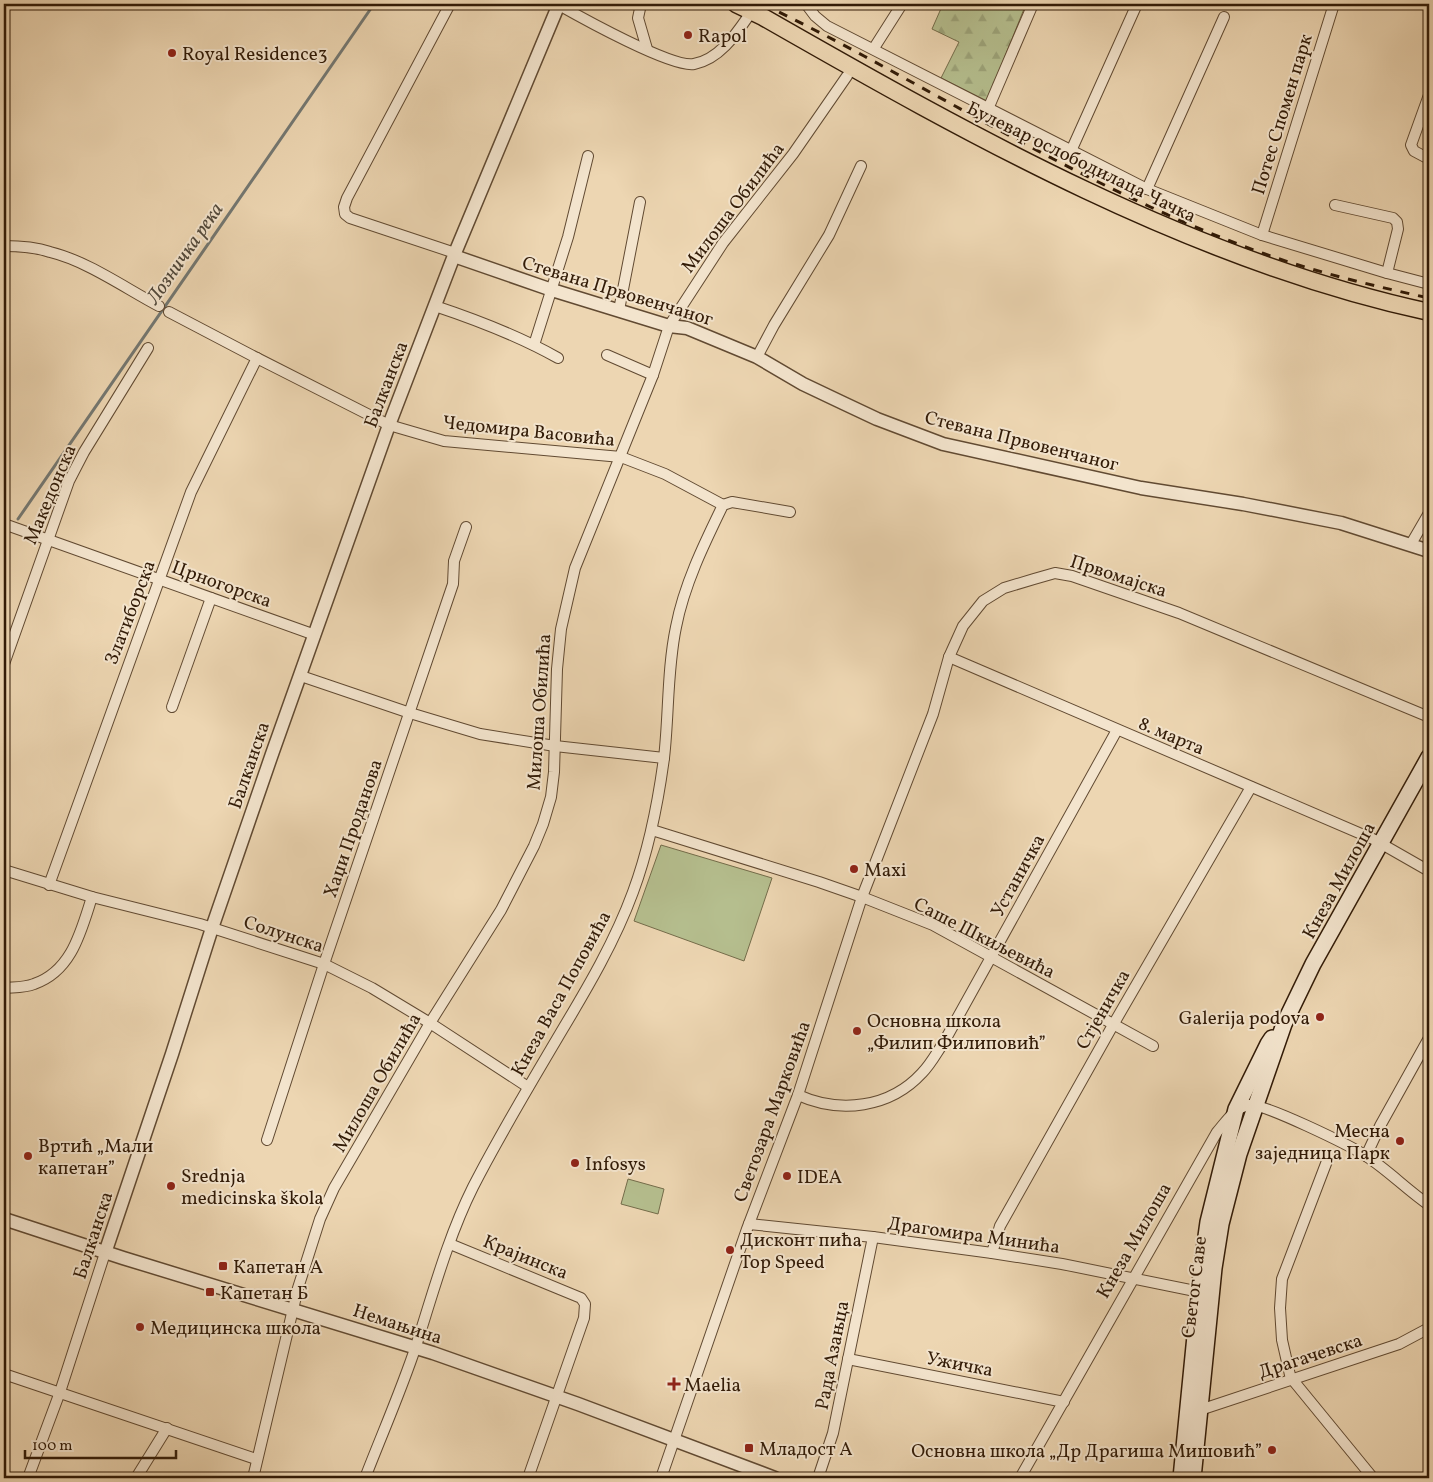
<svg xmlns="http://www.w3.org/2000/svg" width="1433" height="1482" font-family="Vollkorn,serif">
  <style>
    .grass { fill: #b5be8e; stroke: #746c4a }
    .forest { fill: url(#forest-firs); stroke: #746c4a }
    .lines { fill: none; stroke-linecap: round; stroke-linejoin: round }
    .stream { stroke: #747872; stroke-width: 3 }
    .minor-casing { stroke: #614a32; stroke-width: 12 }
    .tertiary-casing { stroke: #614a32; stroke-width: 15 }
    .secondary-casing { stroke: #321b07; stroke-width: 18 }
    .primary-casing { stroke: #321b07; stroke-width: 19 }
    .minor { stroke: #f3e4cd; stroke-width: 10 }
    .tertiary { stroke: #f3e4cd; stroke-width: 12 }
    .secondary { stroke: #f3e4cd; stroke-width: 15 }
    .primary { stroke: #edd6b2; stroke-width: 16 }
    .rail { stroke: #321b07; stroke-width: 3; stroke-dasharray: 9 9; stroke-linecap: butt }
    .poi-dot { fill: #8f2418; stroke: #f3e4cd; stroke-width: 2 }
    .labels { text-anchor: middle; stroke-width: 4; stroke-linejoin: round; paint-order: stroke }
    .poi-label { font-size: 19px; fill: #321b07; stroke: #f3e4cd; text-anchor: start }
    .street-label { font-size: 19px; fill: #321b07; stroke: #f3e4cd }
    .water-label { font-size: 20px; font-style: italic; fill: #534a3c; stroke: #f3e4cd }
  </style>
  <defs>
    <pattern id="forest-firs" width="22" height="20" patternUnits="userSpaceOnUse" patternTransform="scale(1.25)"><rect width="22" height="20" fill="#b5be8e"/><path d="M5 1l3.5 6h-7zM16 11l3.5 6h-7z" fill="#9ca379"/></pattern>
  </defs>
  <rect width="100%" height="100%" fill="#edd6b2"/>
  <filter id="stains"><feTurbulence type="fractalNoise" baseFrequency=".004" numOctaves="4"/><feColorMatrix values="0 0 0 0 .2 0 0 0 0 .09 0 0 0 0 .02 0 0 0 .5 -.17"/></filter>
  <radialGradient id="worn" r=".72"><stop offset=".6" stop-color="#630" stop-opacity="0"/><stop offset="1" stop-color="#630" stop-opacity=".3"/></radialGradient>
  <!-- grass -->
  <g class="grass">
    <polygon points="661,845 772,878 744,961 634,921"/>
    <polygon points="628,1179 664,1189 658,1214 621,1204"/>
  </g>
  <!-- forest -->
  <polygon class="forest" points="943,4 1026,4 987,101 941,78 959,42 932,29"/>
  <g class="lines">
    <!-- stream -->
    <g class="stream">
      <polyline points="18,519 374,4"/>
      <polyline points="4,540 8,534"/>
    </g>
    <!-- minor casing -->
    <g class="minor-casing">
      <g id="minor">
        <polyline points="450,4 347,198 344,207 345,214 350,218 455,253"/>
        <polyline points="641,4 638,18 647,49"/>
        <polyline points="806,4 815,16 827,26 1147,189 1262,235 1387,273 1429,284"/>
        <path d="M559 5C582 18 672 68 694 64 721 59 738 31 752 11"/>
        <polyline points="874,48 902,4"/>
        <polyline points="1429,95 1411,145 1414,151 1429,159"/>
        <polyline points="988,109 1033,4"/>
        <polyline points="1071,151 1137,4"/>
        <polyline points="1147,189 1224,17"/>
        <polyline points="1335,205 1393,218 1397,222 1398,229 1387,273"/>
        <polyline points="1262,235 1334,4"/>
        <path d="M4 246C19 246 35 247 50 252 87 261 125 288 159 306"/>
        <path d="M435 306C477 320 519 336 558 358"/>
        <polyline points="619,310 640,202"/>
        <polyline points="169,312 251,355 389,425 444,441 621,457 665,474 723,505"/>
        <polyline points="534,345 568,237 588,156"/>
        <polyline points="607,355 653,375"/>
        <polyline points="757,357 774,325 829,235 861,166"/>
        <polyline points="4,524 315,635"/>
        <polyline points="1411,544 1429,513"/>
        <polyline points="949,657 1373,839 1429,871"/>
        <polyline points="4,664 69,481 84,452 148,348"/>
        <polyline points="301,676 410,713 480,734 555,746 664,758"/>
        <polyline points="172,707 211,598"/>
        <polyline points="652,830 819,882 862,897 933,925 1153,1046"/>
        <polyline points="4,870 92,897 200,924 324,964 372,988 430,1023 528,1087"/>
        <polyline points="49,885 191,492 257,358"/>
        <path d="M4 988C13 987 24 988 34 984 72 971 81 931 92 897"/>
        <path d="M798 1095C840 1114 890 1108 922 1073 931 1064 937 1052 944 1042L1117 730"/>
        <polyline points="267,1140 324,964 453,584 454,561 466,527"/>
        <polyline points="1366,1156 1380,1126 1429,1038"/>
        <polyline points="1327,1161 1282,1279 1280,1308 1282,1340 1290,1375 1292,1379 1373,1478"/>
        <polyline points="749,1224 873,1237 992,1253 1062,1264 1205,1293"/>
        <polyline points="450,1244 581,1298 585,1304 584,1318 528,1478"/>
        <polyline points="992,1253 1000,1226 1113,1025 1251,787"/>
        <polyline points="848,1359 1064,1402"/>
        <polyline points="4,1374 256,1459"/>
        <polyline points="1200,1410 1399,1344 1429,1328"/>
        <polyline points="28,1478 60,1392 105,1253"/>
        <polyline points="136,1478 167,1428"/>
        <polyline points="253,1478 298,1288 320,1219 334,1188 430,1023 501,910 534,846 543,824 551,797 554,772 557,669 561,629 575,568 653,375 669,326 723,243 793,154 847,76"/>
        <path d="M365 1478C382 1434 401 1391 416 1346 433 1293 448 1237 473 1187 500 1134 531 1083 561 1032 588 987 615 941 633 892 649 849 658 803 664 758 669 715 667 670 676 627 684 585 704 544 723 505L732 502 790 512"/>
        <polyline points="661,1478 747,1229 798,1095 862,897 933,714 949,657 963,626 983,601 1004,588 1034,579 1055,573 1072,576 1179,613 1429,717"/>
        <polyline points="818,1478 833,1433 873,1237"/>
        <path d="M1020 1478 1217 1132C1226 1122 1234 1108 1248 1105 1262 1102 1351 1146 1366 1156 1388 1170 1407 1190 1429 1205"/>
      </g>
    </g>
    <!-- tertiary casing -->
    <g class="tertiary-casing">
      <g id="tertiary">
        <polyline points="454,256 552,290 669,326 687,328 757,357 803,384 843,403 877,419 943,444 1141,488 1243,504 1341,523 1429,551"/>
        <polyline points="4,1219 123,1258 433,1353 578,1404 775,1478"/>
        <polyline points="105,1253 172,1054 212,928 272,754 389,425 455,253 559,4"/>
      </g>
    </g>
    <!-- secondary casing -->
    <g class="secondary-casing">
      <g id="secondary">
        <polyline points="1181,1478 1202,1265 1208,1222 1236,1109 1268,1044 1272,1038"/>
        <polyline points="1193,1478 1214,1268 1221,1224 1239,1154 1284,1024 1313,964 1429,757"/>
      </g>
    </g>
    <!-- primary casing -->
    <g class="primary-casing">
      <path id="primary" d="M736 4 763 17C971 136 1193 261 1429 312"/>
    </g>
    <!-- minor -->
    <use href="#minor" class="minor"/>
    <!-- tertiary -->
    <use href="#tertiary" class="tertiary"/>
    <!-- secondary -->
    <use href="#secondary" class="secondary"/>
    <!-- primary -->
    <use href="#primary" class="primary"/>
    <!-- rail -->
    <path class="rail" d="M763 4C797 21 831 38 864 56 995 127 1124 204 1265 254 1319 273 1374 286 1429 298"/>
  </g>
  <!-- markers -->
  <g class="poi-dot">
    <circle cx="688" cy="35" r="5"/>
    <circle cx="172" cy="53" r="5"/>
    <circle cx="854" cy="869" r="5"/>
    <circle cx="1320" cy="1017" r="5"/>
    <circle cx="857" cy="1031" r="5"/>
    <circle cx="1400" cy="1141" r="5"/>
    <circle cx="28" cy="1156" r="5"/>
    <circle cx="575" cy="1163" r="5"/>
    <circle cx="787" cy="1176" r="5"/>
    <circle cx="171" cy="1186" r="5"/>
    <circle cx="730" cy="1250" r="5"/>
    <rect x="218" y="1261" width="10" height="10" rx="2.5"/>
    <rect x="205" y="1287" width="10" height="10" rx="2.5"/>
    <circle cx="140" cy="1327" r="5"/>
    <path d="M671.5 1376.5h5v5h5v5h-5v5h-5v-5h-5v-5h5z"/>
    <rect x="744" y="1443" width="10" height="10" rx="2.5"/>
    <circle cx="1272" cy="1450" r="5"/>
  </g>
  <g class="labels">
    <!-- poi labels -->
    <g class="poi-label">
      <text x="698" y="42">Rapol</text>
      <text x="182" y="60">Royal Residence3</text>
      <text x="864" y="876">Maxi</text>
      <text x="1310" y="1024" text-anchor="end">Galerija podova</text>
      <text x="867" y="1027">Основна школа<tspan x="867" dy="22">„Филип Филиповић”</tspan></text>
      <text x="1390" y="1137" text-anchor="end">Месна<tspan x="1390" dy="22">заједница Парк</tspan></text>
      <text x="38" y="1152">Вртић „Мали<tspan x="38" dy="22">капетан”</tspan></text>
      <text x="585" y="1170">Infosys</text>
      <text x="181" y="1182">Srednja<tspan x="181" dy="22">medicinska škola</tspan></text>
      <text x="797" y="1183">IDEA</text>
      <text x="740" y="1246">Дисконт пића<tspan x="740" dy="22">Top Speed</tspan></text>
      <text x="233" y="1273">Капетан А</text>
      <text x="220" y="1299">Капетан Б</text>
      <text x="150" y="1334">Медицинска школа</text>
      <text x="684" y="1391">Maelia</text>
      <text x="759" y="1455">Младост А</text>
      <text x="1262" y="1457" text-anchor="end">Основна школа „Др Драгиша Мишовић”</text>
    </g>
    <!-- street labels -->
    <g class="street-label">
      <text transform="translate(1281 114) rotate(-73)" y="7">Потес Спомен парк</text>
      <text transform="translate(1082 161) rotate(26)" y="7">Булевар ослободилаца Чачка</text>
      <text transform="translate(732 207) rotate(-53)" y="7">Милоша Обилића</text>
      <text transform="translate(618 290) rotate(17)" y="7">Стевана Првовенчаног</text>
      <text transform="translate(385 384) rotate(-69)" y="7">Балканска</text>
      <text transform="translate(529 430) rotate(6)" y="7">Чедомира Васовића</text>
      <text transform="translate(1022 440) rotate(14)" y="7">Стевана Првовенчаног</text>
      <text transform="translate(49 494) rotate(-67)" y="7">Македонска</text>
      <text transform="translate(1119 575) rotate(18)" y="7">Првомајска</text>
      <text transform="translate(222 583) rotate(20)" y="7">Црногорска</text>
      <text transform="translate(129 612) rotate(-69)" y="7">Златиборска</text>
      <text transform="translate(538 712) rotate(-86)" y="7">Милоша Обилића</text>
      <text transform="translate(1172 735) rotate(23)" y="7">8. марта</text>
      <text transform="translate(248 765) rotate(-71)" y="7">Балканска</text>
      <text transform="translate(352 828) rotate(-71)" y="7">Хаџи Проданова</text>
      <text transform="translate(1017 875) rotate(-61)" y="7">Устаничка</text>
      <text transform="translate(1338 880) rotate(-61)" y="7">Кнеза Милоша</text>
      <text transform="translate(284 933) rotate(18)" y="7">Солунска</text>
      <text transform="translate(985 937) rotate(27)" y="7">Саше Шкиљевића</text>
      <text transform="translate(560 993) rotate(-61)" y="7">Кнеза Васа Поповића</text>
      <text transform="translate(1102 1009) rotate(-60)" y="7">Стјеничка</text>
      <text transform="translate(376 1082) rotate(-60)" y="7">Милоша Обилића</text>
      <text transform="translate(771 1111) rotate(-70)" y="7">Светозара Марковића</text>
      <text transform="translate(974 1234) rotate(8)" y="7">Драгомира Минића</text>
      <text transform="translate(92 1235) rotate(-72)" y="7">Балканска</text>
      <text transform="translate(1133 1240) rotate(-60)" y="7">Кнеза Милоша</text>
      <text transform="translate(526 1256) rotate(22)" y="7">Крајинска</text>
      <text transform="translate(1193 1287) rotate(-83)" y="7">Светог Саве</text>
      <text transform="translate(398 1323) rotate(18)" y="7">Немањина</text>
      <text transform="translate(831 1355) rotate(-79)" y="7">Рада Азањца</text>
      <text transform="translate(1310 1355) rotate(-18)" y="7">Драгачевска</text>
      <text transform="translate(960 1363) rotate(11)" y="7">Ужичка</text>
    </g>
    <!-- water labels -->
    <g class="water-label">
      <text transform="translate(184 253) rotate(-55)" y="7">Лозничка река</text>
    </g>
  </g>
  <!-- margin -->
  <rect width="1433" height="1482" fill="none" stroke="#edd6b2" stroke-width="20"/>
  <rect x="5" y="5" width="1423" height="1472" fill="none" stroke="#321b07" stroke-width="2.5"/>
  <rect x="10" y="10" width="1413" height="1462" fill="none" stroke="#321b07"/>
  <!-- scale -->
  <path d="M25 1450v8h151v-8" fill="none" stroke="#321b07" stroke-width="2.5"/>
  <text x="32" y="1450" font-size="15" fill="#321b07" stroke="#f3e4cd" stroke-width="4" paint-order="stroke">100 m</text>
  <rect width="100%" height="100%" filter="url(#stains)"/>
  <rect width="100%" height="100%" fill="url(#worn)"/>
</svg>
